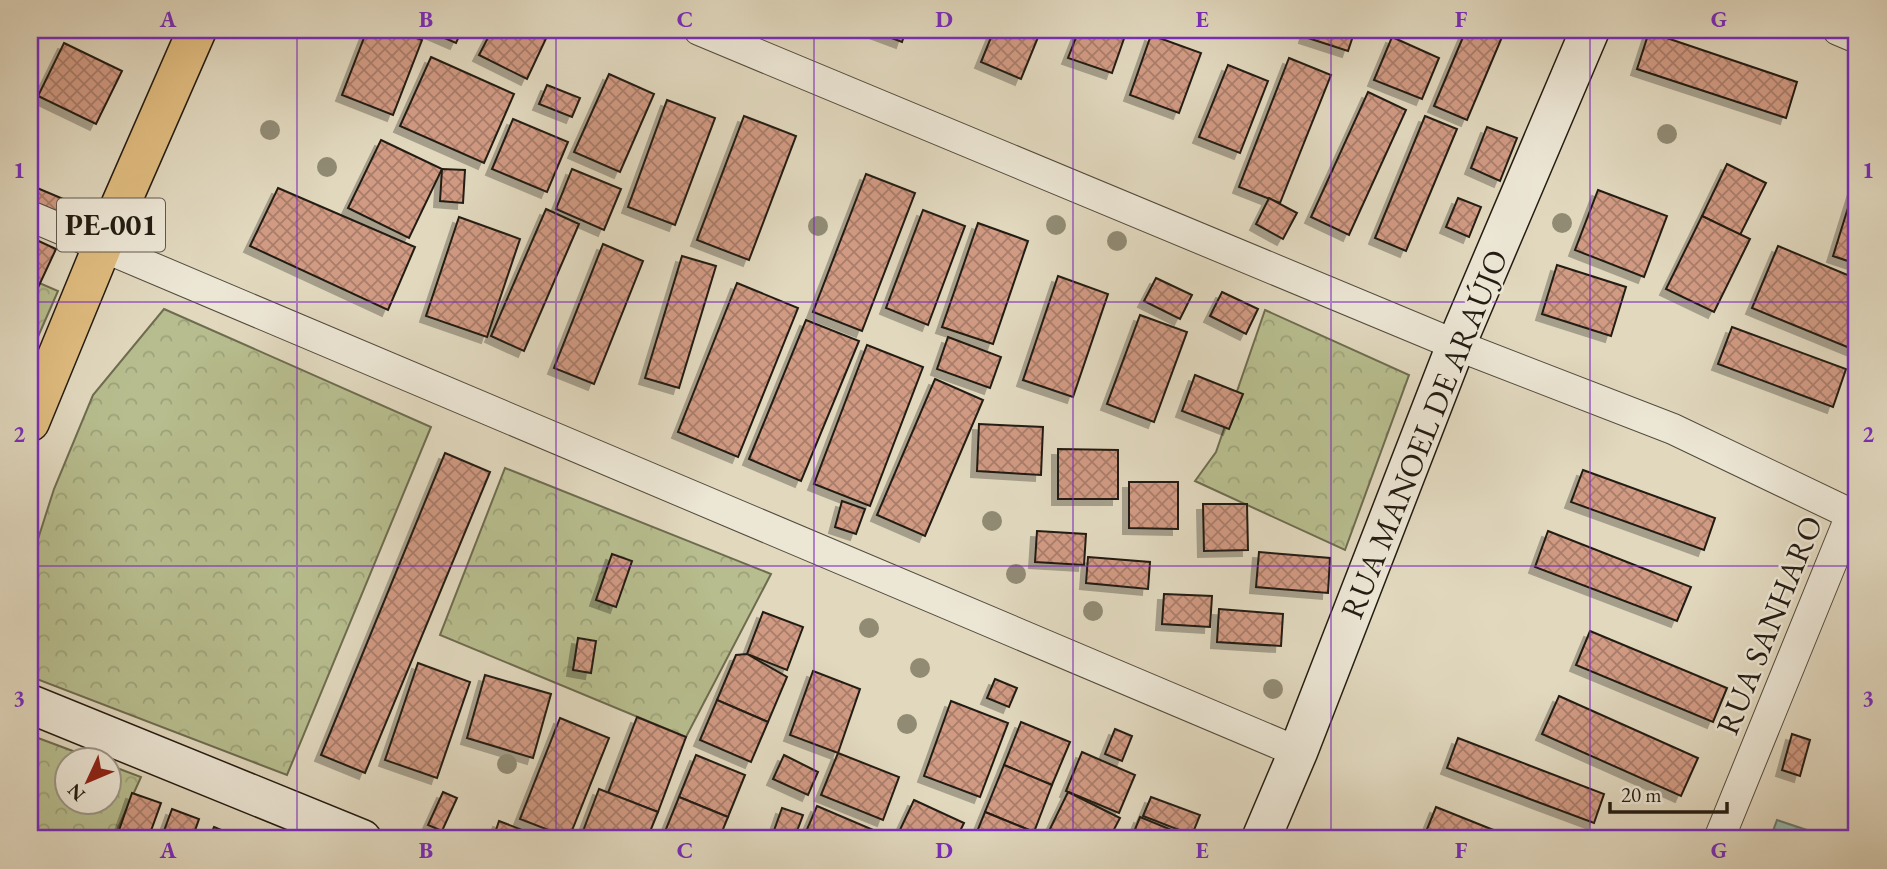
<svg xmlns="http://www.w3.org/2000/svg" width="1887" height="869" font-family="'EB Garamond',serif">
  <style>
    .forest { fill: url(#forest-crowns); stroke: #6e6c50; stroke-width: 2 }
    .water { fill: url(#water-waves); stroke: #677b70; stroke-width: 2 }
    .building { fill: url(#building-cross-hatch); stroke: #241c12; stroke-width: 2; filter: url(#shadow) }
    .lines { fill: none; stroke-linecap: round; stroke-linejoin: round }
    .street-casing { stroke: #534b3d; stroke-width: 32 }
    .secondary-casing { stroke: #241c12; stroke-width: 41 }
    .primary-casing { stroke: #241c12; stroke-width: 41 }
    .street { stroke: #ece6d5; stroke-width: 30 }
    .secondary { stroke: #ece6d5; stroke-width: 38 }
    .primary { stroke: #e0bc7f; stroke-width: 38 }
    .tree { fill: #918b74 }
    .grid { fill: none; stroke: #7b2cbf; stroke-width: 2; stroke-opacity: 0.55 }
    .labels { text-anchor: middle; stroke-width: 5; stroke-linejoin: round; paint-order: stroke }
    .shield { fill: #ece6d5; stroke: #60594c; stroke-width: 2 }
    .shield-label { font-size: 30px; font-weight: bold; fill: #241c12 }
    .street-label { font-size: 32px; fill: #241c12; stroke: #ece6d5 }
    .neatline { fill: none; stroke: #7b2cbf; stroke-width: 2.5 }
    .grid-label { font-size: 23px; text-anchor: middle; font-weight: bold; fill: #7b2cbf }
  </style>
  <defs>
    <pattern id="forest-crowns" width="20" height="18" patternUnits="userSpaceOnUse" patternTransform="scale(1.75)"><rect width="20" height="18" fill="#b7bd8e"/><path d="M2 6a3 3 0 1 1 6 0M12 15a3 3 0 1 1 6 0" fill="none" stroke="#9da279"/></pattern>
    <pattern id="water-waves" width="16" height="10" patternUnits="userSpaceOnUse" patternTransform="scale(1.75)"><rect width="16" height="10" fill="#94baae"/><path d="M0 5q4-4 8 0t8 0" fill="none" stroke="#7f9f95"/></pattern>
    <pattern id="building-cross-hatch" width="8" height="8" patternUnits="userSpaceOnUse" patternTransform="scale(1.75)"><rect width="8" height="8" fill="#d19a83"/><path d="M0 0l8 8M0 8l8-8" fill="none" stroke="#a97d6a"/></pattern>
    <filter id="shadow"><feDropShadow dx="-6" dy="6" stdDeviation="0" flood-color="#0004"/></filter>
  </defs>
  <rect width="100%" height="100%" fill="#e1d8be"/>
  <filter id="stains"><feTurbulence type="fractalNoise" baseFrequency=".00286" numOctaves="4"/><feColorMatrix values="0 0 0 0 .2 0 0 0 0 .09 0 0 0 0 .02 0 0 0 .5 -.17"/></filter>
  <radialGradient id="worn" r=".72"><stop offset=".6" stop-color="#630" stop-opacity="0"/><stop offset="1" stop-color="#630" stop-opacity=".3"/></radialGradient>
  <!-- forest -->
  <g class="forest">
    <polygon points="30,279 58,291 30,355"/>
    <polygon points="164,309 431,427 287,775 34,678 30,672 30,564 54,489 93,395"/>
    <polygon points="1265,310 1409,375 1345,550 1195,481 1216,452"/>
    <polygon points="505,468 771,574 686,737 440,635"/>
    <polygon points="30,735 97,760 66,760 66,802 108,802 109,765 141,777 113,839 30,839"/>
  </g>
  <!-- water -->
  <polygon class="water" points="1777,820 1834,839 1770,839"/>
  <!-- building -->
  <g class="building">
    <polygon points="367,30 396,30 422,40 393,115 342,95"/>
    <polygon points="426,30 462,30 456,43"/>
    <polygon points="492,30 550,30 527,79 479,55"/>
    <polygon points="870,30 906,30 902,42"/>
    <polygon points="994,30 1041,30 1021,79 981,62"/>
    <polygon points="1079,30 1127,30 1112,73 1068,58"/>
    <polygon points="1307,30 1355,30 1348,51 1305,37"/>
    <polygon points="1466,30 1505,30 1467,120 1434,106"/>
    <polygon points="1649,32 1797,82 1786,118 1637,69"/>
    <polygon points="1151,35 1201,53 1179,113 1130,95"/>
    <polygon points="1392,37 1439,58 1422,99 1374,80"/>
    <polygon points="64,43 122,71 96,124 38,96"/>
    <polygon points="431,57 514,94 484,163 400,126"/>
    <polygon points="1289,58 1331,75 1280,203 1239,187"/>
    <polygon points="1228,65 1268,81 1240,153 1199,137"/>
    <polygon points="609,74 654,94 620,172 574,152"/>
    <polygon points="547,85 580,98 572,117 539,104"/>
    <polygon points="1368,92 1406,110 1349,235 1311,217"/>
    <polygon points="667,100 715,118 675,225 628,207"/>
    <polygon points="744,116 796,136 749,260 697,240"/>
    <polygon points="1425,116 1457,129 1406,251 1375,238"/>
    <polygon points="513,119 568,142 547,192 492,169"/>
    <polygon points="1487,127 1517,138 1500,181 1471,168"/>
    <polygon points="381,140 442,169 409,238 348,208"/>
    <polygon points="1727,164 1766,183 1740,235 1702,216"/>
    <polygon points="442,169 465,170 463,203 440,201"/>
    <polygon points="572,169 621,189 604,230 556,209"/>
    <polygon points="866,174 915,193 862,331 813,312"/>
    <polygon points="1857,179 1857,264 1833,256"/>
    <polygon points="30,185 80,206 72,225 30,207"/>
    <polygon points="278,188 415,247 388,310 250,246"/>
    <polygon points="1598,190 1667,216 1644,277 1575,250"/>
    <polygon points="1269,198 1297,213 1283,239 1256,224"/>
    <polygon points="1458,198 1481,207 1469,237 1446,227"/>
    <polygon points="546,209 579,224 524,351 491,336"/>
    <polygon points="923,210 965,226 928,325 886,308"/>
    <polygon points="1702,216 1750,239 1714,312 1666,289"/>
    <polygon points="459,217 520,239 487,337 426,316"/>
    <polygon points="978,223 1028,241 993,344 942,327"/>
    <polygon points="30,237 56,249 36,292 30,289"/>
    <polygon points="603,244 643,261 594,384 554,368"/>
    <polygon points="1778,246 1857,279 1857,351 1752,308"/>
    <polygon points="682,256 716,266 679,388 645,378"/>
    <polygon points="1557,265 1626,287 1611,336 1542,314"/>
    <polygon points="1058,276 1108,294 1073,397 1023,380"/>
    <polygon points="1156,278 1192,295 1180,319 1144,301"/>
    <polygon points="737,283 798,308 738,457 678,432"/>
    <polygon points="1222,292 1258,309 1246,334 1210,316"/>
    <polygon points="1140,315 1187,332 1154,422 1107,404"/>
    <polygon points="806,320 859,341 801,481 749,459"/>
    <polygon points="1732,327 1846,369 1833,407 1718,364"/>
    <polygon points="948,337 1001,357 990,388 937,369"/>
    <polygon points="867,345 923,367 870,506 814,484"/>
    <polygon points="1195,375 1243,394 1229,429 1182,411"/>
    <polygon points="935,379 983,400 925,536 877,515"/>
    <polygon points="979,424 1043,427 1041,475 977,471"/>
    <polygon points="1058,449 1118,450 1118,499 1058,499"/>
    <polygon points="445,453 490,472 365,773 321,755"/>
    <polygon points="1583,470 1715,518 1704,550 1571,502"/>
    <polygon points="1129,482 1178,482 1178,529 1129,528"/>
    <polygon points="842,501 865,509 856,534 835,527"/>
    <polygon points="1203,504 1247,504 1248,550 1204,551"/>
    <polygon points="1037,531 1086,534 1084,565 1035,562"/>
    <polygon points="1548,531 1691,587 1677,621 1535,567"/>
    <polygon points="1259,552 1330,558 1328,593 1256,587"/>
    <polygon points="612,554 632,561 616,607 596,600"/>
    <polygon points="1088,557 1150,562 1148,589 1086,583"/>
    <polygon points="1164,594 1212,596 1210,627 1162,624"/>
    <polygon points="1219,609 1283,614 1281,646 1217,642"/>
    <polygon points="763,612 803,627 787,670 747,654"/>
    <polygon points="1590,631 1727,688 1713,722 1576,665"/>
    <polygon points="578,638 596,641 591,673 573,670"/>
    <polygon points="747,654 787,677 768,722 717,700 736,655"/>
    <polygon points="418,663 470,682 437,778 385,760"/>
    <polygon points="813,671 860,689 838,753 790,735"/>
    <polygon points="485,675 551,694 533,758 467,738"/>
    <polygon points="995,679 1017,688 1009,707 987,698"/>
    <polygon points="1559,696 1698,758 1681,796 1542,734"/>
    <polygon points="717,700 768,722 751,762 700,740"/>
    <polygon points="951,701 1008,723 980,797 924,776"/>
    <polygon points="637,717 686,737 658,812 608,793"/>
    <polygon points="560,718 609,738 569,838 520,819"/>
    <polygon points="1021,722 1070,742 1052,785 1004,765"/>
    <polygon points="1115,729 1132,736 1122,761 1105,754"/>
    <polygon points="1792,734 1810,740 1800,776 1782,770"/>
    <polygon points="1458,738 1604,794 1594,823 1447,768"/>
    <polygon points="1082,752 1135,775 1119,813 1066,791"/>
    <polygon points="838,753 899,777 883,820 821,795"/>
    <polygon points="696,755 745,775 728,817 679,797"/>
    <polygon points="784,755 818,772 808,795 773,779"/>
    <polygon points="1004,765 1052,785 1034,832 985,812"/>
    <polygon points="599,789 658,812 647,839 580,839"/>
    <polygon points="443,792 457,798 442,831 428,825"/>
    <polygon points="1068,792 1120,818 1109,839 1056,839 1047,835"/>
    <polygon points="132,793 161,803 148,839 116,839"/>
    <polygon points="679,797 728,817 719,839 662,839"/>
    <polygon points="1151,797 1200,815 1192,835 1143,816"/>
    <polygon points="914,800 964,823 956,839 909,839 898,834"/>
    <polygon points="817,806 878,832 875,839 816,839 805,834"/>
    <polygon points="1436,807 1516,839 1423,839"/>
    <polygon points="782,808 803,815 794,839 771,839"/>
    <polygon points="172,809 199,819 192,839 161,839"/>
    <polygon points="985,812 1034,832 1031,839 974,839"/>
    <polygon points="1140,817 1184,835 1183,839 1131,839"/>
    <polygon points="499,821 525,831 522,839 493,839"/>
    <polygon points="214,827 231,834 229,839 209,839"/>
  </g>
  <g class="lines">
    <!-- street casing -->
    <g class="street-casing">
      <g id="street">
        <polyline points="699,30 1456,345 1673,429 1857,517"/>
        <polyline points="1838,30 1857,38"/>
        <polyline points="30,216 1298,752"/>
        <polyline points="1719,839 1851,515"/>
      </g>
    </g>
    <!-- secondary casing -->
    <g class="secondary-casing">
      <g id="secondary">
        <polyline points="30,704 362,839"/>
        <polyline points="1261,839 1298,752 1456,345 1590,30"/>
      </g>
    </g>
    <!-- primary casing -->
    <g class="primary-casing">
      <polyline id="primary" points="30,422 102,247 197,30"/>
    </g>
    <!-- street -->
    <use href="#street" class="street"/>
    <!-- secondary -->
    <use href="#secondary" class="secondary"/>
    <!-- primary -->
    <use href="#primary" class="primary"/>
  </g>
  <!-- trees -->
  <g class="tree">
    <circle cx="270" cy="130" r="10"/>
    <circle cx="1667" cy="134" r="10"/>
    <circle cx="327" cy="167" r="10"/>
    <circle cx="1562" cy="223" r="10"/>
    <circle cx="1056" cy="225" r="10"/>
    <circle cx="818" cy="226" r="10"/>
    <circle cx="1117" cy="241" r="10"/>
    <circle cx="992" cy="521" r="10"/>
    <circle cx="1016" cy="574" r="10"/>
    <circle cx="1093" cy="611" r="10"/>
    <circle cx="869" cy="628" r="10"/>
    <circle cx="920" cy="668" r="10"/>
    <circle cx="1273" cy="689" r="10"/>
    <circle cx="907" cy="724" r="10"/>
    <circle cx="507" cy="764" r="10"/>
  </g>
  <!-- grid -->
  <path class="grid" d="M297 30V839M556 30V839M814 30V839M1073 30V839M1331 30V839M1590 30V839M30 302H1857M30 566H1857"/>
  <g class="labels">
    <!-- shield labels -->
    <rect class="shield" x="57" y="198.5" width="108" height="53" rx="5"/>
    <g class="shield-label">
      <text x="111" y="235">PE-001</text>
    </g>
    <!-- street labels -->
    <g class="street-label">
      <text transform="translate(1424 434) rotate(-68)" y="11">RUA MANOEL DE ARAÚJO</text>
      <text transform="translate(1769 625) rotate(-68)" y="11">RUA SANHARO</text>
    </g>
  </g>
  <!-- margin -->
  <rect width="1887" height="869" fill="none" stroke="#e1d8be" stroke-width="77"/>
  <!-- north arrow -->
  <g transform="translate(88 781) rotate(226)"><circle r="33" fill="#ece6d5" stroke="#9c9587" stroke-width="2"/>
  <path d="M0-5L12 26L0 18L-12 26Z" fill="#8f2418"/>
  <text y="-10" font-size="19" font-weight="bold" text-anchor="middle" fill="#241c12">N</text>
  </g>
  <!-- scale -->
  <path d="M1610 802v10h117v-10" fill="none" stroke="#241c12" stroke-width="3.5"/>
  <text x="1621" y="802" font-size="21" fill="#241c12" stroke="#ece6d5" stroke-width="5" paint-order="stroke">20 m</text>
  <rect x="38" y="38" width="1810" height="792" class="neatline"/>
  <g class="grid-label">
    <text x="168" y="27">A</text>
    <text x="426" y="27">B</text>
    <text x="685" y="27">C</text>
    <text x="944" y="27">D</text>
    <text x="1202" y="27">E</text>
    <text x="1461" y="27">F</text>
    <text x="1719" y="27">G</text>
    <text x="19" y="178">1</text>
    <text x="1868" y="178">1</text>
    <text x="19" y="442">2</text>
    <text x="1868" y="442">2</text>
    <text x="19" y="706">3</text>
    <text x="1868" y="706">3</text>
    <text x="168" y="858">A</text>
    <text x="426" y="858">B</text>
    <text x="685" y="858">C</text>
    <text x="944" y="858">D</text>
    <text x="1202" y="858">E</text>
    <text x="1461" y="858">F</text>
    <text x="1719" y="858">G</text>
  </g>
  <rect width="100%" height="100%" filter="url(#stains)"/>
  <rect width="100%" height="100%" fill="url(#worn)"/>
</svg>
